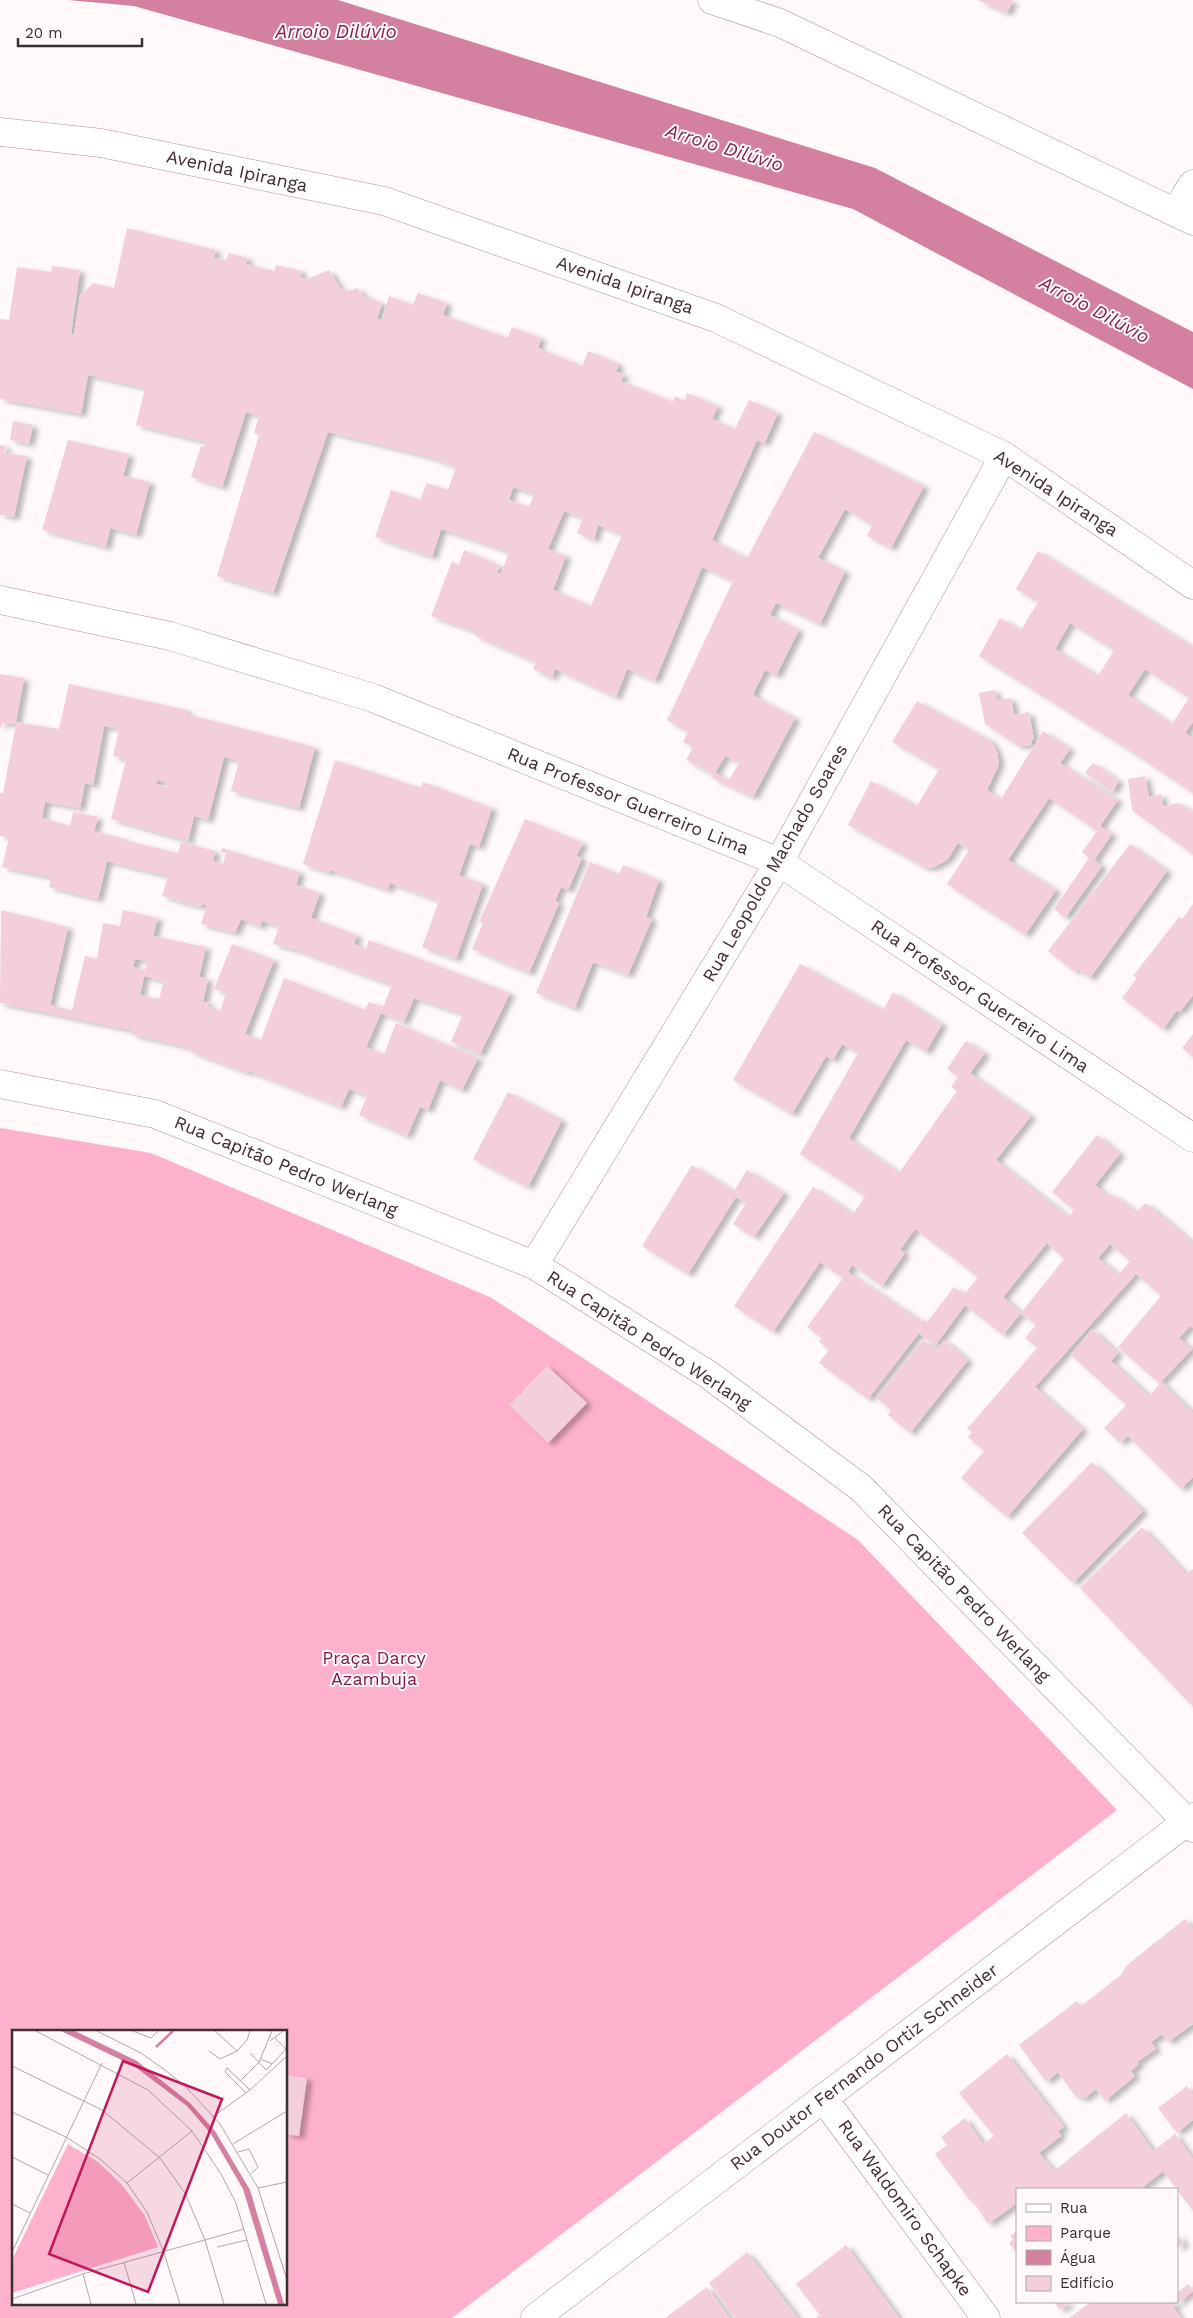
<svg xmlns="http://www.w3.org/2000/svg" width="1193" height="2318" font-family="'Work Sans',sans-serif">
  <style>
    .green { fill: #fdb1cc; fill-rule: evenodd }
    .water { fill: #d480a0 }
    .building { fill: #f3cfdb; fill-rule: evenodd; filter: url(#shadow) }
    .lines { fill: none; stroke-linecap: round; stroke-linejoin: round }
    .minor-casing { stroke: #ae929b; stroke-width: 29 }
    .tertiary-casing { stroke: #ae929b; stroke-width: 29 }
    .secondary-casing { stroke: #ae929b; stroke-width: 29 }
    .minor { stroke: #fff; stroke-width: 28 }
    .tertiary { stroke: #fff; stroke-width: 28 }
    .secondary { stroke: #fff; stroke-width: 28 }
    .labels { text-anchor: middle; stroke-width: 4; stroke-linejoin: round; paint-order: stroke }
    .street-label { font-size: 18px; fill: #3a2f33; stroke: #fff9fa }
    .park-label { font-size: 18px; fill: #7e1a4a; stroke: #fff9fa }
    .water-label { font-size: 19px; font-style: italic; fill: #842150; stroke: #fff9fa }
    .inset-river { fill: none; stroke: #d480a0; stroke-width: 2.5 }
    .inset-road { fill: none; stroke: #b0a8aa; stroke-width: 1 }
    .view { fill: #c2185b; fill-opacity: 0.15; stroke: #c2185b; stroke-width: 2.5 }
    .inset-edge { fill: none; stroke: #3a2f33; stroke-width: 2.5 }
  </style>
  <defs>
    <filter id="shadow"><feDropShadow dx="5.5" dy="3" stdDeviation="2.5" flood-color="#0004"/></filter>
  </defs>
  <rect width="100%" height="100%" fill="#fff9fa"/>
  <!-- green -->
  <path class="green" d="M0 1128 151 1153 492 1298 858 1540 1117 1810 452 2318H0ZM14 2032H286V2304H14Z"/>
  <!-- water -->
  <polygon class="water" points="68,0 338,0 875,168 1193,332 1193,389 853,209 134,6"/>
  <!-- building -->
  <g class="building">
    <polygon points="977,0 1013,0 1007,13"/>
    <path d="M127 228 216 250 214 258 226 260 229 253 248 258 246 264 274 271 276 265 302 271 300 277 307 279 329 270 340 288 348 291 357 288 364 296 382 303 377 319 382 320 389 296 413 305 418 293 447 303 443 315 508 338 512 327 541 338 538 348 582 366 588 351 619 364 616 372 624 374 621 381 673 402 675 396 685 401 687 393 718 406 712 419 735 429 749 400 778 413 764 444 757 440 712 540 747 558 814 432 924 486 891 548 867 536 872 525 845 509 818 558 845 571 820 624 776 603 770 615 799 630 776 676 765 670 753 694 756 697 795 718 753 797 712 778 713 775 686 760 693 747 683 742 688 732 667 720 733 581 702 567 655 681 627 669 616 697 555 669 552 678 533 669 536 662 475 636 476 632 431 616 452 561 459 565 464 550 500 566 497 573 501 574 509 552 441 529 432 557 375 537 391 490 420 500 427 483 448 490 456 467 430 457 328 432 273 593 217 576 259 435 254 433 259 416 246 412 222 487 191 477 201 446 205 447 206 442 136 425 145 388 88 375 81 414 0 399V319L9 320 17 267 51 272 52 266 80 270 71 334 74 335 80 296 93 283 114 288ZM513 487 534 494 529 507 509 500ZM564 511 583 518 577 533 594 540 598 525 622 535 591 606 553 590 566 556 548 549ZM725 756 739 763 729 780 715 773Z"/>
    <polygon points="13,421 33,425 29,444 10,440"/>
    <polygon points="68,440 129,454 123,476 150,482 136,535 110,528 106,547 42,530"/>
    <polygon points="0,445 6,446 4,453 27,456 14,517 0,515"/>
    <path d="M1038 551 1193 647V722L1185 733 1193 738V793L1138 756 979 656 1000 618 1021 630 1038 602 1016 589ZM1070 623 1114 650 1098 676 1055 649ZM1145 669 1189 698 1172 724 1128 695Z"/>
    <path d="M0 674 24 678 16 722 59 729 69 684 187 710 186 714 315 747 299 808 231 791 239 761 224 757 208 820 194 816 188 841 111 819 126 760 113 756 119 729 104 726 93 785 85 783 80 808 45 802 42 818 70 826 73 812 98 817 94 831 125 839 124 840 178 853 181 842 215 851 213 861 223 864 226 853 221 852 222 848 300 872 296 885 320 893 311 918 357 935 354 944 366 949 369 940 510 993 480 1054 451 1042 463 1014 414 998 404 1022 381 1013 366 1047 384 1054 396 1023 478 1058 462 1090 440 1080 428 1110 420 1107 407 1136 359 1115 367 1096 349 1089 341 1107 249 1071 248 1073 189 1051 191 1048 131 1034V1030L0 1003 1 910 68 927 50 1005 72 1010 85 956 97 959 103 923 120 926 123 910 158 918 153 936 206 947 199 977 208 979 203 1002 209 1003 207 1006 220 1011 226 993 214 989 232 944 274 960 245 1034 261 1040 284 978 365 1010 369 1002 383 1007 392 985 296 950 273 944 279 926 262 921 260 927 241 919 235 933 201 924 207 905H201L200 907 162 896 168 876 107 861 98 899 49 887 51 877 2 867 9 838 0 836V793H3L16 724 2 723 0 730ZM157 780 169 783 168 787 156 784ZM135 959 147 961 145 970 133 967ZM144 976 164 981 159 999 140 995Z"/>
    <polygon points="995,690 997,700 1011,698 1014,715 1029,712 1034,740 1032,740 1032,745 1019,746 985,724 979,693"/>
    <polygon points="917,701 991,741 997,752 999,764 987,790 1001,799 1043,731 1070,749 1060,763 1118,800 1100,826 1112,834 1094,860 1102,866 1065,918 1054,909 1089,858 1082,852 1097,831 1049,798 1008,860 1056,890 1025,935 947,884 969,850 958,843 947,860 934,867 926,868 848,825 871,781 917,806 939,769 892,742"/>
    <polygon points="335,760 421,788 423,782 492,808 479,847 470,844 459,875 483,884 456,959 422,947 439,901 390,883 388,890 330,870 329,873 303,864"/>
    <polygon points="1093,763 1119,781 1112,792 1085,773"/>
    <polygon points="1145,776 1149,797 1161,794 1163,806 1179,803 1193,812 1193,854 1132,810 1128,779"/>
    <polygon points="525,819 583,843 576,856 582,858 568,890 561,887 555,901 559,903 529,973 472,949 483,923 479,922"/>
    <polygon points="1130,844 1167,871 1090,978 1077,969 1075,972 1048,951"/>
    <polygon points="590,862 619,874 623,865 659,880 646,917 652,919 628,975 593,962 575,1008 536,993"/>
    <polygon points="1193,904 1193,995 1180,1012 1177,1010 1163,1029 1122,998 1137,978 1133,976 1179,917 1182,919"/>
    <path d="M800 964 883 1010 893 992 942 1024 926 1052 906 1040 849 1138 899 1173 957 1091 951 1087 958 1077 947 1069 966 1041 985 1053 970 1073 1031 1116 996 1160 1069 1217 1074 1210 1052 1192 1097 1135 1120 1154 1095 1185 1110 1197 1112 1194 1136 1212 1146 1203 1193 1243V1328L1190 1326 1179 1338 1192 1349 1161 1382 1193 1413V1477L1181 1489 1128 1436 1120 1443 1104 1428 1126 1405 1071 1355 1092 1329 1118 1353 1111 1361 1149 1396 1160 1384 1118 1347 1161 1296 1136 1274 1035 1387 1083 1429 1007 1517 961 1478 984 1451 968 1437 972 1432 967 1429 1037 1348 1025 1338 1036 1325 1021 1313 1064 1259 1047 1243 1003 1297 1021 1313 1003 1335 965 1305 935 1346 919 1333 868 1399 819 1363 829 1350 819 1342 822 1338 807 1327 843 1278 823 1264 820 1262 773 1332 734 1306 813 1187 853 1214 865 1196 800 1154 858 1053 842 1044 833 1060 826 1056 792 1114 733 1080ZM915 1229 978 1277 964 1295 954 1287 927 1322 924 1319 922 1322 848 1272 852 1265 882 1286 905 1253 900 1250ZM1110 1244 1130 1261 1118 1275 1098 1258Z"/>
    <polygon points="1193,1034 1193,1057 1182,1048"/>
    <polygon points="508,1092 562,1120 528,1187 473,1159"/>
    <polygon points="692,1165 734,1191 747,1170 784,1193 754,1237 733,1224 746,1203 736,1197 688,1274 642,1246"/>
    <polygon points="923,1340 937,1350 944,1340 968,1360 910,1433 888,1415 891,1410 876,1398"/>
    <polygon points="547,1366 587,1403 548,1443 509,1405"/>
    <polygon points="1092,1462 1143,1511 1073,1583 1022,1533"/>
    <polygon points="1142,1527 1186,1574 1193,1569 1193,1707 1080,1588"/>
    <polygon points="1185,1919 1193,1929 1193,2024 1168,2042 1162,2034 1151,2042 1156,2049 1137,2062 1139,2064 1131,2071 1135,2076 1105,2101 1096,2089 1085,2098 1076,2097 1058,2072 1046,2082 1019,2045 1077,2001 1081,2006 1121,1975 1127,1965"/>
    <polygon points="1007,2054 1064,2127 1058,2131 1061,2136 1039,2153 1054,2171 1126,2113 1153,2151 1175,2134 1193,2159 1193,2211 1163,2171 1143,2187 1144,2189 1017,2189 1017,2203 988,2224 973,2201 971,2202 935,2154 947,2145 941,2137 965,2118 983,2144 994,2136 959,2093"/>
    <polygon points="286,2075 307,2078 299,2136 286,2134"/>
    <polygon points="1187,2086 1193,2095 1193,2120 1177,2133 1158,2108"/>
    <polygon points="1017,2231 1017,2253 1009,2243 1013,2239 1010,2236"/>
    <polygon points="1177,2233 1184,2243 1177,2249"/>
    <polygon points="846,2245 899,2318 816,2318 820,2315 796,2284"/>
    <polygon points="747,2252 798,2318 735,2318 709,2283"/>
    <polygon points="1188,2284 1193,2291 1173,2307 1181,2318 1069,2318 1091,2302 1177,2302 1177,2293"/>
    <polygon points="707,2287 730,2318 665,2318"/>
    <polygon points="1054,2302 1071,2302 1060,2310"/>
  </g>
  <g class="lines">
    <!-- minor casing -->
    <g class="minor-casing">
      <g id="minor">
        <polyline points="1176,211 1193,184"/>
        <polyline points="0,600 170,636 373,698 779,862 1193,1138"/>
        <polyline points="534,1265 779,862 1004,456"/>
        <polyline points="823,2098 986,2318"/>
        <polyline points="535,2318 1193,1817"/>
      </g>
    </g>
    <!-- tertiary casing -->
    <g class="tertiary-casing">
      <polyline id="tertiary" points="0,1084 155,1114 534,1265 709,1375 861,1488 1193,1828"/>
    </g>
    <!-- secondary casing -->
    <g class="secondary-casing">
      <g id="secondary">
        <polyline points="712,0 780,23 1193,221"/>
        <polyline points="0,132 101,143 384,201 716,318 1004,456 1193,585"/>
      </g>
    </g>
    <!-- minor -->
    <use href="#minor" class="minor"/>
    <!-- tertiary -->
    <use href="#tertiary" class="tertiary"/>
    <!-- secondary -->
    <use href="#secondary" class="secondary"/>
  </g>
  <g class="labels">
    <!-- street labels -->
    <g class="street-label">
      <text transform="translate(237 171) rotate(12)" y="6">Avenida Ipiranga</text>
      <text transform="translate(625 285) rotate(19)" y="6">Avenida Ipiranga</text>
      <text transform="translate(1056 493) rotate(33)" y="6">Avenida Ipiranga</text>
      <text transform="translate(628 801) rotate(22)" y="6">Rua Professor Guerreiro Lima</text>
      <text transform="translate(775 863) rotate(-60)" y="6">Rua Leopoldo Machado Soares</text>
      <text transform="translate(980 996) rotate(34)" y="6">Rua Professor Guerreiro Lima</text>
      <text transform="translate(286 1166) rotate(22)" y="6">Rua Capitão Pedro Werlang</text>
      <text transform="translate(649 1340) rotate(33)" y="6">Rua Capitão Pedro Werlang</text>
      <text transform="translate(964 1593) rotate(46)" y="6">Rua Capitão Pedro Werlang</text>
      <text transform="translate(864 2067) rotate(-37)" y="6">Rua Doutor Fernando Ortiz Schneider</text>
      <text transform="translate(905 2208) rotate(54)" y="6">Rua Waldomiro Schapke</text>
    </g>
    <!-- park labels -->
    <g class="park-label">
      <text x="374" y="1664">Praça Darcy<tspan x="374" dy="21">Azambuja</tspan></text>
    </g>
    <!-- water labels -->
    <g class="water-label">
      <text x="336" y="38">Arroio Dilúvio</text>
      <text transform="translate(725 147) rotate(17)" y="7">Arroio Dilúvio</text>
      <text transform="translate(1095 309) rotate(28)" y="7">Arroio Dilúvio</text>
    </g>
  </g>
  <!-- overview -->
  <g transform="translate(12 2030)">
    <rect width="275" height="275" fill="#fff9fa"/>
    <path d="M56 114 86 132 110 155 133 186 146 217 0 263V230Z" fill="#fdb1cc"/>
    <path d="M49 1H63L125 31 178 73 203 101 238 160 272 274H266L231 159 199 104 175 76 122 36Z" fill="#d480a0"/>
    <path class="inset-river" d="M144 17 161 1"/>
    <path class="inset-road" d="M24 1 136 60 180 101 209 144 224 173 254 274M85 1 129 23 153 40 175 58 208 94 246 158 275 250M121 1 139 8 146 1M203 1 225 21M263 8 274 19M258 11 271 1M197 21 208 29 225 21 235 10 238 1M238 23 254 40 260 34M249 29 260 34 275 18M0 36 90 80 148 128 173 163 193 210 212 274M228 51 247 32 260 1M234 63 213 42 215 38 238 60M0 82 54 107 88 129 115 153 135 182 151 220 168 274M202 86 238 60 275 26M221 114 275 81M226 122 237 119 246 137 239 144M0 127 36 145M115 153 180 101M246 158 275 152M0 174 18 183M205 217 235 210M0 222 90 33M112 232 124 274M71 244 79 274M0 269 71 244 232 199"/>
    <path class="view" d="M111 31 210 69 136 262 37 224Z"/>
    <rect width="275" height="275" class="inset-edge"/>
  </g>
  <!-- legend -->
  <rect x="1016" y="2188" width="162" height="115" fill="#fff9fa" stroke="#b0a8aa"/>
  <rect x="1026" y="2204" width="25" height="8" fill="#ffffff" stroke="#b0a8aa"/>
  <text x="1060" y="2213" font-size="15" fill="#3a2f33">Rua</text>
  <rect x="1026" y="2226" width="25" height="15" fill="#fdb1cc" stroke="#b0a8aa"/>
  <text x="1060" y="2238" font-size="15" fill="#3a2f33">Parque</text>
  <rect x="1026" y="2250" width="25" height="15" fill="#d480a0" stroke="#b0a8aa"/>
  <text x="1060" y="2263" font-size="15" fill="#3a2f33">Água</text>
  <rect x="1026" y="2276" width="25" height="15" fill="#f3cfdb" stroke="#b0a8aa"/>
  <text x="1060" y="2288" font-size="15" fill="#3a2f33">Edifício</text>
  <!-- scale -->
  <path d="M18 38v8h124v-8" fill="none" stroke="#3a2f33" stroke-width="2.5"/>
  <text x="25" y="38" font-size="15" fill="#3a2f33" stroke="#fff9fa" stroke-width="4" paint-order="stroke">20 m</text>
</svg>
